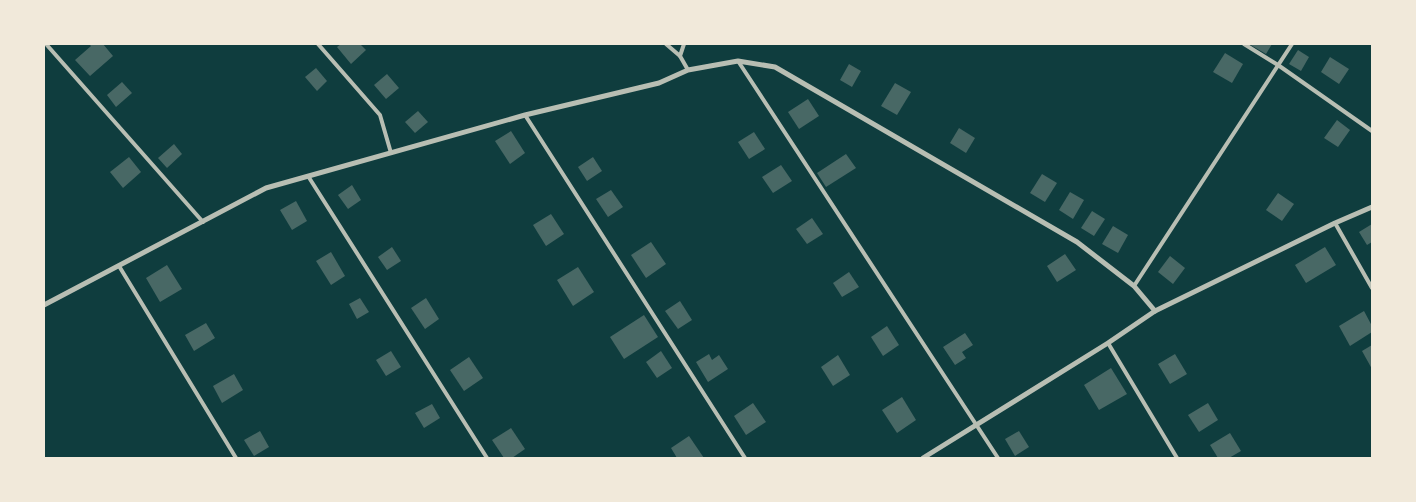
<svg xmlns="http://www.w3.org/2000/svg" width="1416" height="502" font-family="Rubik,sans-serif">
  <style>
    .building { fill: #486865 }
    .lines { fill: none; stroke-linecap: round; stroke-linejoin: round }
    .service { stroke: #b8beb3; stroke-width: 4 }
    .minor { stroke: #b8beb3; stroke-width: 5 }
  </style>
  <rect width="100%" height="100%" fill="#0f3d3e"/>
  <!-- building -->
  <g class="building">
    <polygon points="89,44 103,44 113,56 90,76 75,60 91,46"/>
    <polygon points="341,44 360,44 366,50 351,64 337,47"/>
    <polygon points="1249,44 1272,44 1266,54"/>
    <polygon points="1298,50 1309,57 1301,71 1289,64"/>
    <polygon points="1225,53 1243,64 1232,83 1213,72"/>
    <polygon points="1330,57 1349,69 1339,84 1321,72"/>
    <polygon points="849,64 861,71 852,87 840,80"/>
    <polygon points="316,68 327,81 317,91 305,77"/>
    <polygon points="387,74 399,88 386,99 374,85"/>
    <polygon points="122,82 132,93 116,107 107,95"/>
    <polygon points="895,83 911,92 897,115 881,106"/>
    <polygon points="808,99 819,116 799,129 788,112"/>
    <polygon points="418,111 428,122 415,133 405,122"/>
    <polygon points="1337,120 1350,130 1338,147 1324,138"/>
    <polygon points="959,128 975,138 966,153 950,143"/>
    <polygon points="511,131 525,153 510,164 495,141"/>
    <polygon points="754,132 765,149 749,159 738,142"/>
    <polygon points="174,144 182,154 167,168 158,158"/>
    <polygon points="846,154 856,168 826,187 817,173"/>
    <polygon points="129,157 141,172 123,188 110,172"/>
    <polygon points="593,157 602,171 587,181 578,167"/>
    <polygon points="781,165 792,181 773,193 762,177"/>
    <polygon points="1042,174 1057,183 1045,202 1030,193"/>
    <polygon points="352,185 361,200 348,209 338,195"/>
    <polygon points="611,190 623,207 608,217 596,199"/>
    <polygon points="1070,192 1084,200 1073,219 1059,210"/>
    <polygon points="1278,193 1294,204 1282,221 1266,210"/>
    <polygon points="296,201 307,221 292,230 280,210"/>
    <polygon points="1092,211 1105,219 1094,236 1081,228"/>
    <polygon points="551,214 564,234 546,246 533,225"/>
    <polygon points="812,218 823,234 807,244 796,229"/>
    <polygon points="1372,224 1372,242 1367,245 1359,232"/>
    <polygon points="1113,226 1128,235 1118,253 1102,244"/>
    <polygon points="651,242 666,264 646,278 631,255"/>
    <polygon points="392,247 401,261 387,270 378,257"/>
    <polygon points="1325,247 1336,265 1306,283 1295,265"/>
    <polygon points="331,252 345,276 331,285 316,261"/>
    <polygon points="1065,254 1076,270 1057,282 1047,266"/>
    <polygon points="1170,256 1185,268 1173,284 1158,272"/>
    <polygon points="167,265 182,289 160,302 146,278"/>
    <polygon points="578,267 594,292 573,306 557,280"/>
    <polygon points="849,272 859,287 842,297 833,283"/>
    <polygon points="360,298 369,312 357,319 349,304"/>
    <polygon points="426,298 439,319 425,329 411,308"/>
    <polygon points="680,301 692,320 678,329 665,311"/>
    <polygon points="1364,311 1372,326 1372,332 1350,346 1339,326"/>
    <polygon points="644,315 658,337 624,359 610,337"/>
    <polygon points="206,323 215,338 194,351 185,335"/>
    <polygon points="887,326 899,345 883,356 871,337"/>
    <polygon points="965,333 973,345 962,352 966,358 955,365 943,347"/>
    <polygon points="1372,345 1372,369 1362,351"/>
    <polygon points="391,351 401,367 386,376 376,360"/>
    <polygon points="661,351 672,368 657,378 646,362"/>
    <polygon points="709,354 712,360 719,355 728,369 708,382 696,362"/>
    <polygon points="1175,354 1187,374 1170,384 1158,364"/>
    <polygon points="838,355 850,375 833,386 821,367"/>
    <polygon points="469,357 483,378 464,391 450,370"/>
    <polygon points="1111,368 1127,394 1099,410 1084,385"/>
    <polygon points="234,374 243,390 222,403 213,386"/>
    <polygon points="902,397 916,420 897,433 882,410"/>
    <polygon points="753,403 766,422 746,435 734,416"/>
    <polygon points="1208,403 1218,420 1199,432 1188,415"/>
    <polygon points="432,404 440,418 424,428 415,413"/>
    <polygon points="511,428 525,449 512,458 504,458 492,440"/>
    <polygon points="260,431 269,447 254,456 244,440"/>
    <polygon points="1019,431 1029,447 1015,456 1005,439"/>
    <polygon points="1230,433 1241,451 1229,458 1218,458 1210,445"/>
    <polygon points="689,436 704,458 677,458 671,448"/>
  </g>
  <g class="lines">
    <!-- service -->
    <g class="service">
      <polyline points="46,44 203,222"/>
      <polyline points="318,44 380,115 391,153"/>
      <polyline points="666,44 680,56"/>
      <polyline points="684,44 680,56 688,70"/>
      <polyline points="1244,44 1278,65 1372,131"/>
      <polyline points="738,61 998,458"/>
      <polyline points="525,115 745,458"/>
      <polyline points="308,176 487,458"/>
      <polyline points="1335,223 1372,288"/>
      <polyline points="119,266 236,458"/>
      <polyline points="1134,286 1292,44"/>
      <polyline points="1108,343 1177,458"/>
    </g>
    <!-- minor -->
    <g class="minor">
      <polyline points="44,305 266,188 525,115 659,83 688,70 738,61 775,67 1077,242 1134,286 1155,311"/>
      <polyline points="923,458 1108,343 1155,311 1335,223 1372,207"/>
    </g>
  </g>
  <!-- border -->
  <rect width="1416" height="502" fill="none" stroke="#f1e9da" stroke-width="90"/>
</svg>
